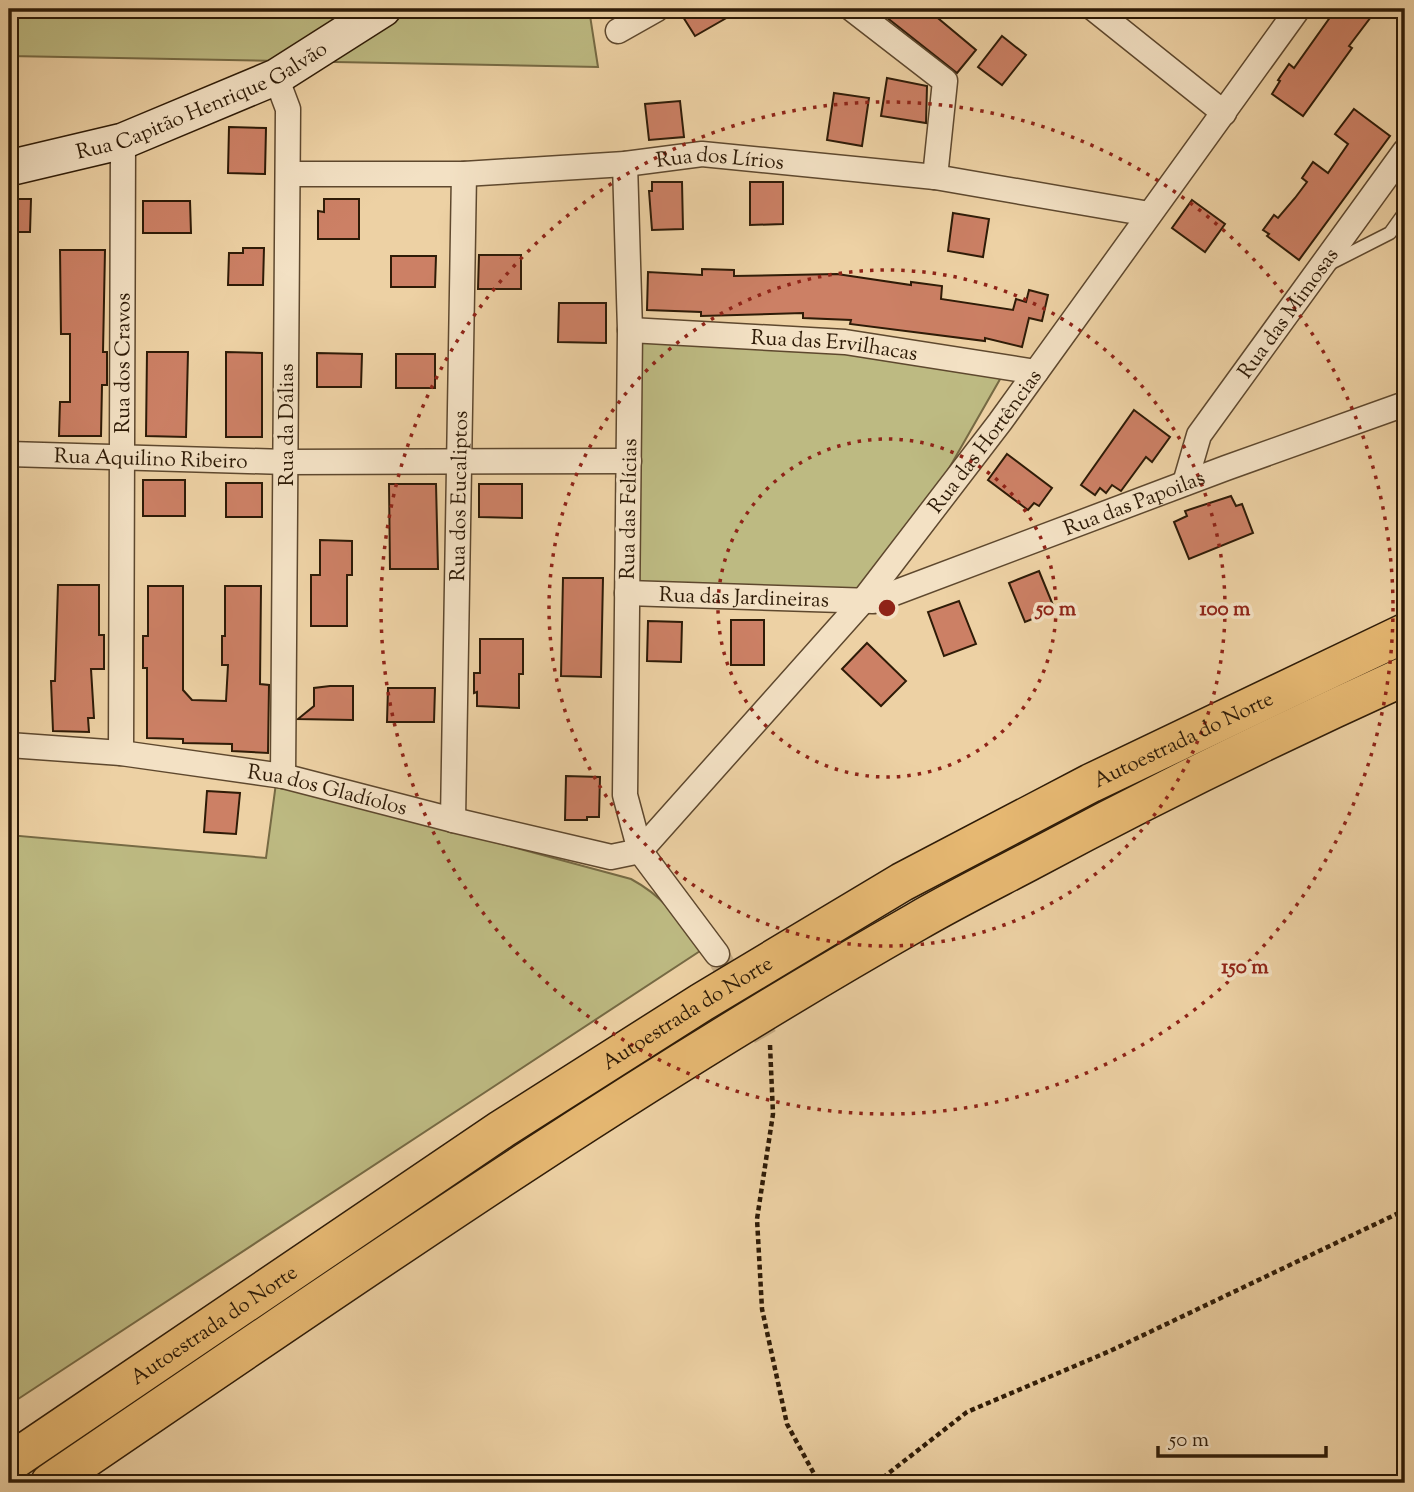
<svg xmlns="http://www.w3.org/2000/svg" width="1414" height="1492" font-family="'Sorts Mill Goudy',serif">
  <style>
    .green { fill: #bdba82; stroke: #766a44; stroke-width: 2 }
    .building { fill: #cc8065; stroke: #2e1b07; stroke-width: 2 }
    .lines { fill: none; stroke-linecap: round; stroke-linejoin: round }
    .street-tunnel { stroke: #c7ad85; stroke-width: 24; stroke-dasharray: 24 12; stroke-linecap: butt }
    .lane-casing { stroke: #5e482e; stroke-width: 15 }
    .street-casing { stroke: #5e482e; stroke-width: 27 }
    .secondary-casing { stroke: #2e1b07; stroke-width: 38 }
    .highway-casing { stroke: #2e1b07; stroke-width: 41 }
    .path { stroke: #2e1b07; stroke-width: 4.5; stroke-dasharray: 5 3.5; stroke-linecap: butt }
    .lane { stroke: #f3e1c4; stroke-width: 12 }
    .street { stroke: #f3e1c4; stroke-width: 24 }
    .secondary { stroke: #f3e1c4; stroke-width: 35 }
    .highway { stroke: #e6b872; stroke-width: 38 }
    .ring { fill: none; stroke: #8f2418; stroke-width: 3.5; stroke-dasharray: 3.5 7 }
    .labels { text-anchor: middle; stroke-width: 7; stroke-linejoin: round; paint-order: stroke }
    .street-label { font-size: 21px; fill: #2e1b07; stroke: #f3e1c4 }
    .centre { fill: #8f2418; stroke: #f3e1c4; stroke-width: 3.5 }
    .ring-label { font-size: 21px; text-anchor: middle; font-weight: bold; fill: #8f2418; stroke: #f3e1c4; stroke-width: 7; stroke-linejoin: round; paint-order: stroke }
  </style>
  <rect width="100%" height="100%" fill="#edd1a4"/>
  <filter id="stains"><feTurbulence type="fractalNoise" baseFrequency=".00286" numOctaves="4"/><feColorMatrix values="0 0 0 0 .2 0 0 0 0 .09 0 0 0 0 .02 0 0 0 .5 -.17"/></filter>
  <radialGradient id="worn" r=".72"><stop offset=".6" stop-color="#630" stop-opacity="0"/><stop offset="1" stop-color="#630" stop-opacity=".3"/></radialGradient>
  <!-- green -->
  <g class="green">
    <polygon points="9,9 589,9 598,67 9,56"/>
    <polygon points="630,330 1007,367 873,601 631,581"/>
    <path d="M276 783 631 879C666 898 678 919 700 951L9 1405V835L266 858Z"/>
  </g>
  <!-- building -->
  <g class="building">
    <polygon points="678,9 742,9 695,36"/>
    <polygon points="876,9 927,9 976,50 957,73"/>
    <polygon points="1336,9 1377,9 1349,46 1352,48 1303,116 1272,94 1280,81 1278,80 1289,64 1294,68"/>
    <polygon points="1002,36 1026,55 1002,85 978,67"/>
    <polygon points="887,78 927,86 926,123 881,116"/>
    <polygon points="834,93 869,98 862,146 827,140"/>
    <polygon points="680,101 684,137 649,140 645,104"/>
    <polygon points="1354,109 1390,136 1299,260 1267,236 1269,234 1263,230 1274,215 1278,218 1295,198 1307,182 1302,178 1313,162 1328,173 1348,144 1335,134"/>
    <polygon points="229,127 266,128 265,174 228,173"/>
    <polygon points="652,182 682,182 683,229 652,230 649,191 652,191"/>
    <polygon points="750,182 783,182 783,224 750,225"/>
    <polygon points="9,199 31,199 30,232 9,232"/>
    <polygon points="324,199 359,199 359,239 318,239 318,211 324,212"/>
    <polygon points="1192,200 1225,224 1205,252 1172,228"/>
    <polygon points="143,201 190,201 191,233 143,233"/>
    <polygon points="953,213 989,219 983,257 948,251"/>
    <polygon points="243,248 264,248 263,285 228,285 229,253 243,253"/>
    <polygon points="60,250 105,250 103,352 107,352 107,385 102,385 101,436 59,436 60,402 70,402 70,334 61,334"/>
    <polygon points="479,255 521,255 521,289 478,289"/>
    <polygon points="391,256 436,256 435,287 391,287"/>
    <polygon points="702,269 734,270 734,276 837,274 911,285 911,282 942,286 941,299 1013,310 1016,299 1026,302 1029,290 1048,295 1042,321 1029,318 1022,347 985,338 985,341 850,324 851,320 803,318 803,313 701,316 701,312 647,310 648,272 702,275"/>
    <polygon points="559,303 606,303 606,343 558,342"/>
    <polygon points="147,352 188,352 186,437 146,436"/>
    <polygon points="226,352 262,353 262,437 226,437"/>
    <polygon points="317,353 362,354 361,387 317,387"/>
    <rect x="396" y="354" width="39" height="34"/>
    <polygon points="1134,410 1170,437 1152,462 1146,457 1121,491 1112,485 1106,493 1100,488 1095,495 1081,485"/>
    <polygon points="1007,454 1052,488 1039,506 1034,503 1028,510 988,480"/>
    <rect x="143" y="480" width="42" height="36"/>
    <rect x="226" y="483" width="36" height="34"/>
    <polygon points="389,484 436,484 438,569 390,569"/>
    <polygon points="479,484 522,484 522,518 479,517"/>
    <polygon points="1231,496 1236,506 1242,504 1253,533 1189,559 1174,522 1187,516 1185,511"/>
    <polygon points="320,540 352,541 352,575 347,575 347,626 311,626 311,575 320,575"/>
    <polygon points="1039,571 1055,610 1025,622 1009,583"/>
    <polygon points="563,578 603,578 601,677 561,676"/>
    <polygon points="58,585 99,585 99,635 104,635 104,669 91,669 94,718 88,718 89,732 53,731 51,681 55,681"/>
    <polygon points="148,586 183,586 183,690 192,700 226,701 228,665 222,665 222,636 225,636 225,586 261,586 260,684 269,685 268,753 232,751 232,744 183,743 183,739 147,738 147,668 143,668 143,636 148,636"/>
    <polygon points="959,601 976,644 944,656 928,612"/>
    <rect x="731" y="620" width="33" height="45"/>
    <polygon points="648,621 682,622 681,662 647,661"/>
    <polygon points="480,639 523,639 523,674 519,674 519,708 477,706 477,692 474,693 474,673 480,673"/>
    <polygon points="867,643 906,681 881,706 842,669"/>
    <polygon points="330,686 353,686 353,720 298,719 314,706 314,688"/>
    <polygon points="388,688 435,688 434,722 387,722"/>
    <polygon points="566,776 600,777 599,817 587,817 587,820 565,820"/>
    <polygon points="207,791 240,793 236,834 204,832"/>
  </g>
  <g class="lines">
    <!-- street-tunnel -->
    <polyline class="street-tunnel" points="717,954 770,1045"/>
    <!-- lane casing -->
    <g class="lane-casing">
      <polyline id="lane" points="1329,264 1390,233 1405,212"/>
    </g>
    <!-- street casing -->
    <g class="street-casing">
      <g id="street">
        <polyline points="852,9 945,81 935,177"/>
        <polyline points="1094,9 1224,113"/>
        <polyline points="618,31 657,9"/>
        <polyline points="276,77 288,109 283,776"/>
        <polyline points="625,164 630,330 625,795 640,851 717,954"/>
        <path id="s1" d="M289 174H464L625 164 702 154 935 177 1149 214"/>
        <path id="s2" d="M630 330 845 342 1036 372"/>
        <path id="s3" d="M9 454 286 462 629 461"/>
        <path id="s4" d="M1185 483 1199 435 1405 151"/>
        <path id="s5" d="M627 593 873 601 1226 468 1405 404"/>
        <path id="s6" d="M9 745 121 753 283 776 453 820 611 857 640 851"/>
        <path id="s7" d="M121 753 123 141"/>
        <path id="s8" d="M453 820 464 174"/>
        <path id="s9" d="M640 851 862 602 1000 422 1298 9"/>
      </g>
    </g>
    <!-- secondary casing -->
    <g class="secondary-casing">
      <g id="secondary">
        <path id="s10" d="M9 168 123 141 276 77 383 9"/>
      </g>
    </g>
    <!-- highway casing -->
    <g class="highway-casing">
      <g id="highway">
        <path id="s11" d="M9 1463 502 1129 702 1002 902 882 1091 783 1405 633"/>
        <path d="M50 1483C334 1290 617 1092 916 922 952 901 990 882 1028 862 1151 796 1277 734 1405 676"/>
      </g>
    </g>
    <!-- path -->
    <g class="path">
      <polyline points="770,1045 773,1114 757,1219 762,1309 787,1424 819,1483"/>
      <polyline points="876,1483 967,1412 1110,1351 1405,1210"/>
    </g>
    <!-- lane -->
    <use href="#lane" class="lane"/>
    <!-- street -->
    <use href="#street" class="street"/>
    <!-- secondary -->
    <use href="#secondary" class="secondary"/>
    <!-- highway -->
    <use href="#highway" class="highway"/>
  </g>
  <!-- distance rings -->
  <g class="ring">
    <circle cx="887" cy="608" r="169"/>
    <circle cx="887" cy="608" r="338"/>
    <circle cx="887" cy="608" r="506"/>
  </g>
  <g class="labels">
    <!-- street labels -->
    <g class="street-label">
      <text dy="7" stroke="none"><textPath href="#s10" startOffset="205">Rua Capitão Henrique Galvão</textPath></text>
      <text dy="7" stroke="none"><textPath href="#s1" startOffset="432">Rua dos Lírios</textPath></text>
      <text dy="7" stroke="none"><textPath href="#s4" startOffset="201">Rua das Mimosas</textPath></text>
      <text dy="7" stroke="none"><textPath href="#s2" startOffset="205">Rua das Ervilhacas</textPath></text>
      <text dy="7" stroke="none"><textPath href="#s7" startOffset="390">Rua dos Cravos</textPath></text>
      <text transform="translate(286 425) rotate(-90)" y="7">Rua da Dálias</text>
      <text dy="7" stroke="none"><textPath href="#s9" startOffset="536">Rua das Hortências</textPath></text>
      <text dy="7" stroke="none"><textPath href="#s3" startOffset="142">Rua Aquilino Ribeiro</textPath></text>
      <text dy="7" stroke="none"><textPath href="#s8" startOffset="324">Rua dos Eucaliptos</textPath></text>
      <text dy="7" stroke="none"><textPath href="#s5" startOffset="525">Rua das Papoilas</textPath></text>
      <text transform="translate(628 509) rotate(-89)" y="7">Rua das Felícias</text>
      <text dy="7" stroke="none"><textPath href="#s5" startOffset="117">Rua das Jardineiras</textPath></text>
      <text dy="7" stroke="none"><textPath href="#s11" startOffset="1381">Autoestrada do Norte</textPath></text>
      <text dy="7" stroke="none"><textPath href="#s6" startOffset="322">Rua dos Gladíolos</textPath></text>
      <text dy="7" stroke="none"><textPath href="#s11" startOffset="814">Autoestrada do Norte</textPath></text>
      <text dy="7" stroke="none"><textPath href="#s11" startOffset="247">Autoestrada do Norte</textPath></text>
    </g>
  </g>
  <circle cx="887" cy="608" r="10" class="centre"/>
  <g class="ring-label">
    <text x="1056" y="615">50 m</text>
    <text x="1225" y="615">100 m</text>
    <text x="1245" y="973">150 m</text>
  </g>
  <!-- margin -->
  <rect width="1414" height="1492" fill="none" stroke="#edd1a4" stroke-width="35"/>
  <rect x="10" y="10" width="1393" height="1471" fill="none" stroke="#2e1b07" stroke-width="3.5"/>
  <rect x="18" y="18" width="1379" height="1457" fill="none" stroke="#2e1b07" stroke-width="2"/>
  <!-- scale -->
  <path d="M1158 1446v10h168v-10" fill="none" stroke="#2e1b07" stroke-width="3.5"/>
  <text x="1169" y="1446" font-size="21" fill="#2e1b07" stroke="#f3e1c4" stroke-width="5" paint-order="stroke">50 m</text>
  <rect width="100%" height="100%" filter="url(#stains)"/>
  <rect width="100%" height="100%" fill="url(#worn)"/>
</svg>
